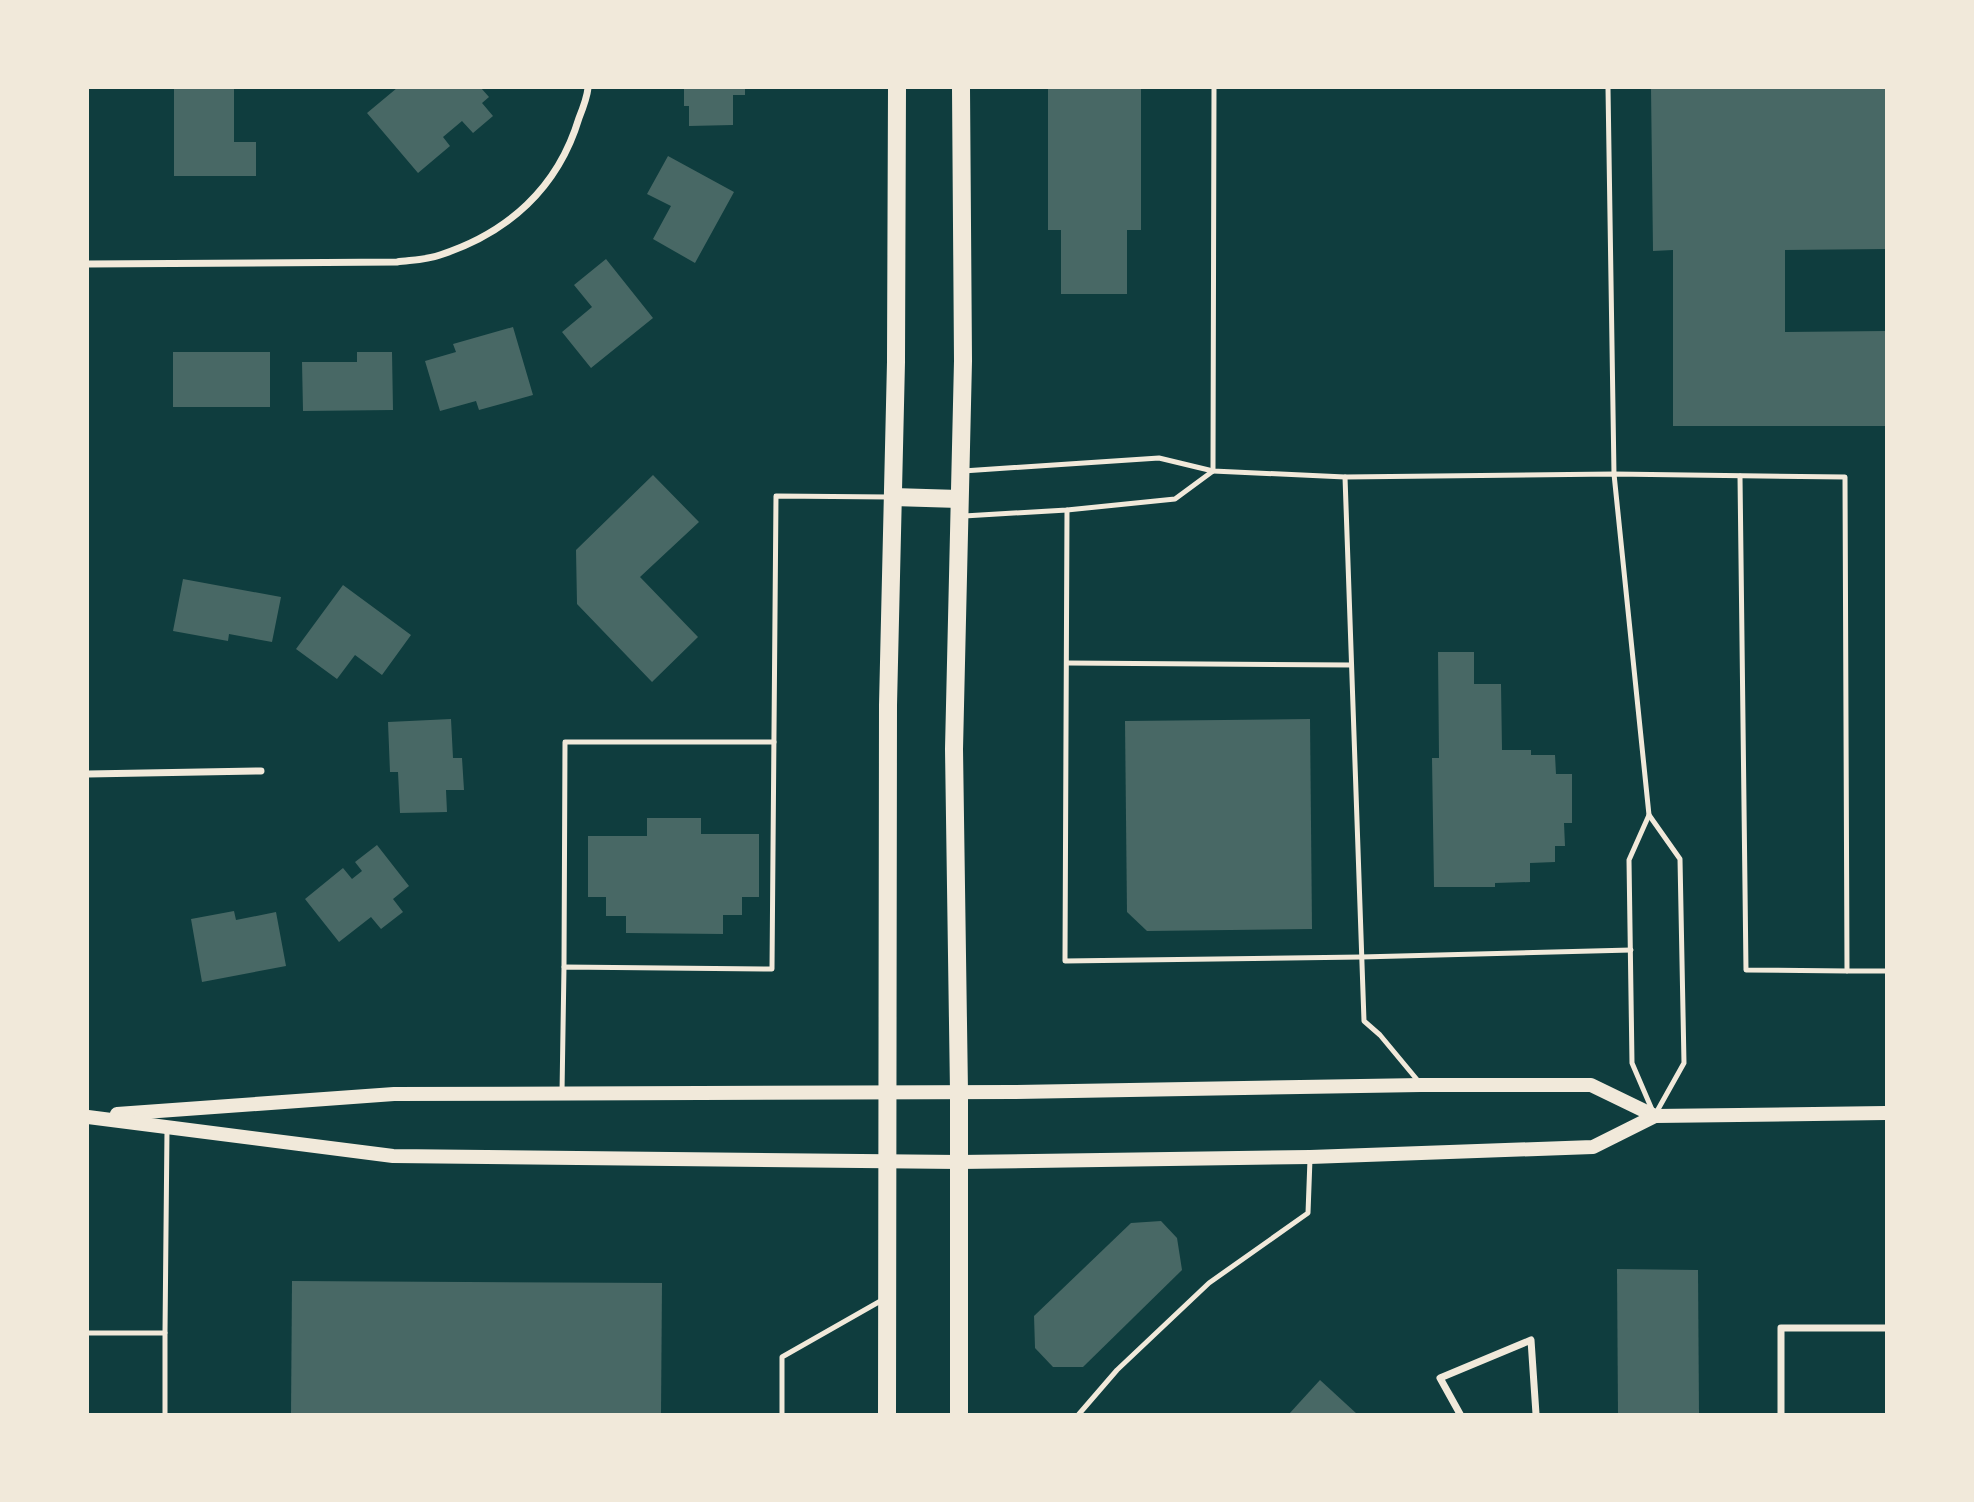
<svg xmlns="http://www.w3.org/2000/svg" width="1974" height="1502" font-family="'Nunito Sans',sans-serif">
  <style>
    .building { fill: #486865 }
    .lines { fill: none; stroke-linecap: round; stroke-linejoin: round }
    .service { stroke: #f1e9da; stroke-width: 5 }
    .minor { stroke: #f1e9da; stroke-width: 7 }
    .secondary { stroke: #f1e9da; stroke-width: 14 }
    .primary { stroke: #f1e9da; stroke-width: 18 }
  </style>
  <rect width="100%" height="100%" fill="#0f3d3e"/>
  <!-- building -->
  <g class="building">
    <polygon points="174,88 234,88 234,142 256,142 256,176 174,176"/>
    <polygon points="397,88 481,88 489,97 482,103 493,116 473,133 462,121 443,137 450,146 418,173 367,113"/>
    <polygon points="684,88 745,88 745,95 733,95 733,125 689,126 689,106 684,106"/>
    <polygon points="1048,88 1141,88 1141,230 1127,230 1127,294 1061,294 1061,230 1048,230"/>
    <polygon points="1651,88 1886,88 1886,249 1785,250 1785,332 1886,331 1886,426 1673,426 1673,250 1653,251"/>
    <polygon points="668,156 734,192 695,263 653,239 671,206 647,194"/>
    <polygon points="606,259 653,318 591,368 562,332 592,307 574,285"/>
    <polygon points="513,327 533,395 479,410 476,401 440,411 425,361 456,352 453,344"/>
    <rect x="173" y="352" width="97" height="55"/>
    <polygon points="357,352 392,352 393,410 303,411 302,362 357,362"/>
    <polygon points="653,475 699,522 640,577 698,637 652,682 577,604 576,550"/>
    <polygon points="183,579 281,597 272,642 229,634 228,641 173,631"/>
    <polygon points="343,585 411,635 382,675 355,655 337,679 296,649"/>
    <polygon points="1438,652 1474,652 1474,684 1501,684 1502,750 1531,750 1531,755 1555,755 1556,774 1572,774 1572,823 1564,823 1565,846 1555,846 1555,862 1530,863 1530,882 1495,883 1495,887 1434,887 1432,758 1439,758"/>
    <polygon points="451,719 453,758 462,758 464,790 446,790 447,812 400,813 398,772 390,772 388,722"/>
    <polygon points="1310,719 1312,929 1147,931 1127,912 1125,721"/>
    <polygon points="647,818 701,818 701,834 759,834 759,897 742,897 742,915 723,915 723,934 626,933 626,916 606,916 606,897 588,897 588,836 647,836"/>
    <polygon points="377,845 409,886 393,899 403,912 381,929 371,917 339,942 305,899 343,868 352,879 362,871 355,862"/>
    <polygon points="234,911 236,920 276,912 286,966 202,982 191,919"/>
    <polygon points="1161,1221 1177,1238 1182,1270 1083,1367 1053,1367 1035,1348 1034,1316 1131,1223"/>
    <polygon points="1617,1269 1698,1270 1699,1414 1618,1414"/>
    <polygon points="292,1281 662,1283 661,1414 291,1414"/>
    <polygon points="1320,1380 1357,1414 1289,1414"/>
  </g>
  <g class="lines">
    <!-- service -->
    <g class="service">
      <polyline points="1608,88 1614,474 1649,815 1680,859 1684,1063 1656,1113"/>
      <polyline points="963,471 1159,458 1213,471 1345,477 1614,474 1845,477 1847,971 1886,971"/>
      <polyline points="1213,471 1214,88"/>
      <polyline points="1740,476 1746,970 1847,971"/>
      <polyline points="1345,477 1364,1021 1380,1035 1419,1082"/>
      <polyline points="1067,510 1065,961 1361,957 1631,950"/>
      <polyline points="964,516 1067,510 1175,499 1213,471"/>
      <polyline points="1067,663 1351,665"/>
      <polyline points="1649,815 1629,860 1632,1063 1653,1112"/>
      <polyline points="564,967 565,742 774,742"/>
      <polyline points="562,1093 564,967 772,969 776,496 889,497"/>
      <polyline points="88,1333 165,1333 165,1414"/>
      <polyline points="165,1333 167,1130"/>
      <polyline points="782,1414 782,1357 884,1299"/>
      <polyline points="1079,1414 1117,1370 1209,1283 1308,1213 1310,1159"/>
    </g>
    <!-- minor -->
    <g class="minor">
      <path d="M88 264 397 262C411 260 426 260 440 255 508 233 558 188 579 118 583 108 587 98 588 88"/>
      <polyline points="88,774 261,771"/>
      <polyline points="1460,1414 1440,1378 1531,1340 1536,1414"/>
      <polyline points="1781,1414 1781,1328 1886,1328"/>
    </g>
    <!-- secondary -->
    <g class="secondary">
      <polyline points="117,1114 394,1094 1013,1092 1421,1085 1591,1085 1655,1116"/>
      <polyline points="88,1117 393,1156 959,1162 1310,1157 1593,1147 1655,1116 1886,1113"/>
    </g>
    <!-- primary -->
    <g class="primary">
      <polyline points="893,497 959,499"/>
      <polyline points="887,1414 888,705 896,362 897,88"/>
      <polyline points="959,1414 959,1092 954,749 963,361 961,88"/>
    </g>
  </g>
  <!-- border -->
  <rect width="1974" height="1502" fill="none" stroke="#f1e9da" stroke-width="178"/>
</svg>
